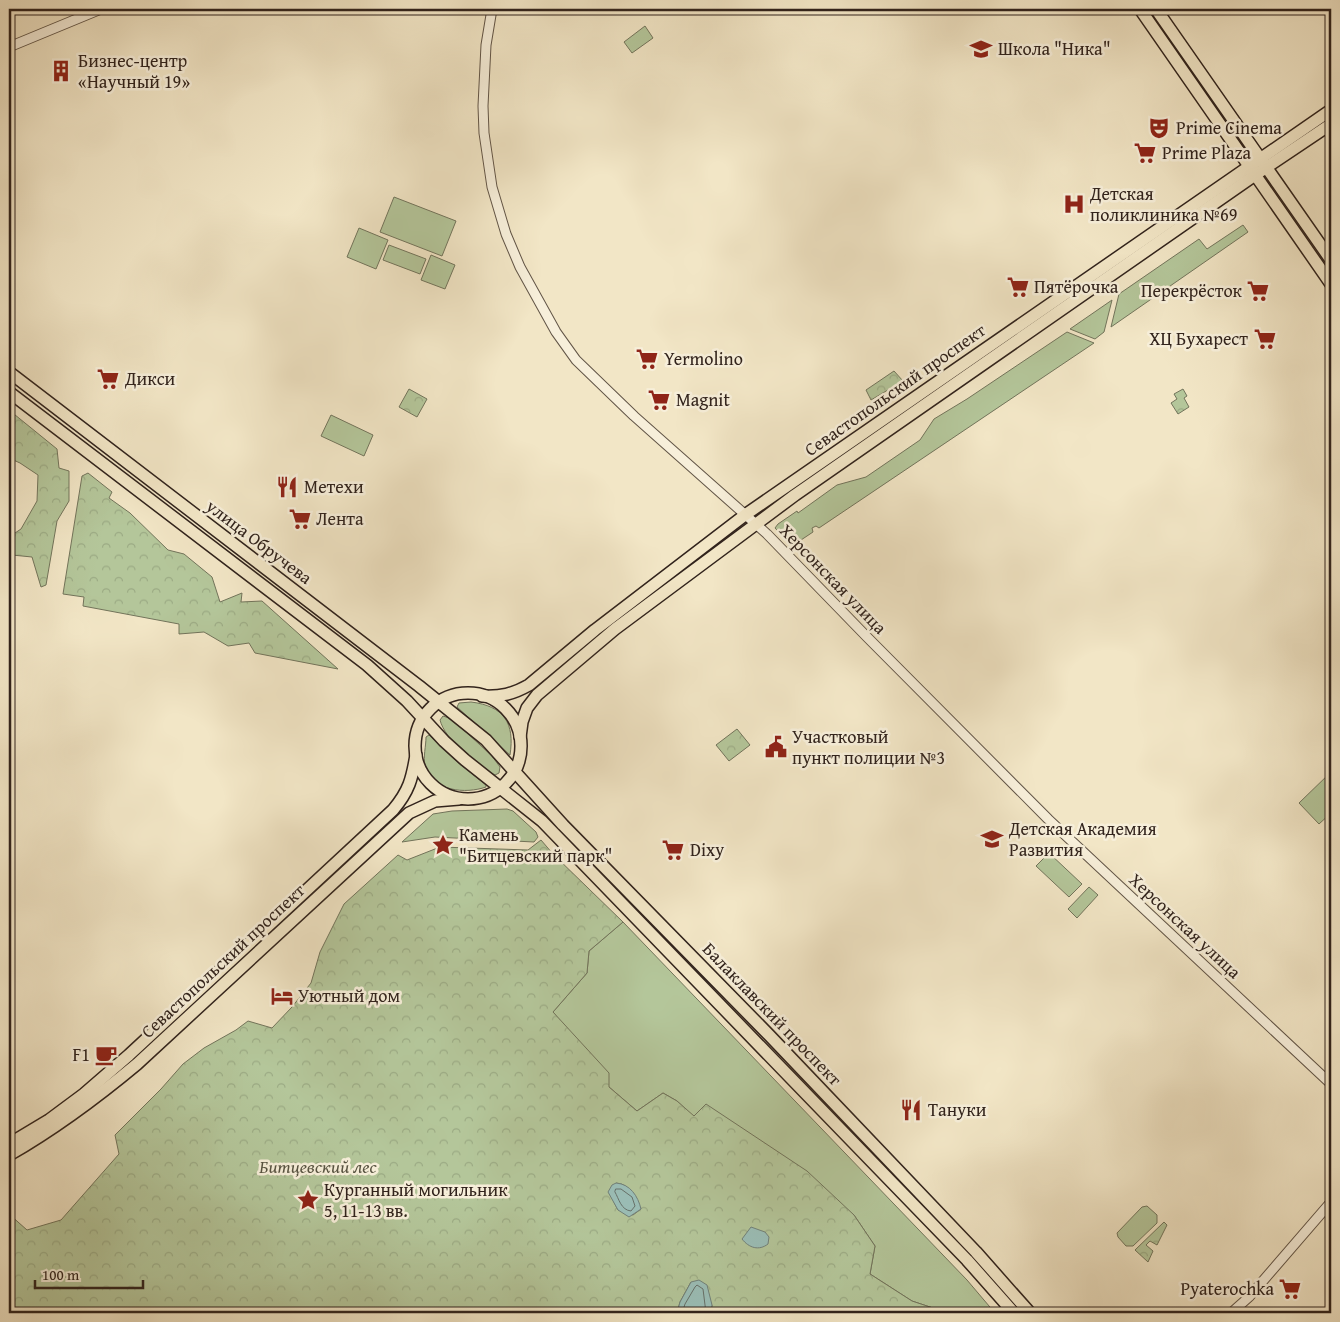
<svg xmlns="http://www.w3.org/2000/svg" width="1340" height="1322" font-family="'Gentium Book Plus',serif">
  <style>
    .grass { fill: #b4c69a; stroke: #72745b }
    .forest { fill: url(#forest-crowns); stroke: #72745b; fill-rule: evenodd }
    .water { fill: #9bbfb8; stroke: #71817a }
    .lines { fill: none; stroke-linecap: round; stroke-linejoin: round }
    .shore { stroke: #66716a; stroke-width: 1 }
    .minor-casing { stroke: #615446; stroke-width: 11 }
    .major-casing { stroke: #31231c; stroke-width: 14 }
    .minor { stroke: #f7efda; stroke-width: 9 }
    .major { stroke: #f2e6c6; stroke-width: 11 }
    .labels { text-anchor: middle; stroke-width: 5; stroke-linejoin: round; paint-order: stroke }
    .poi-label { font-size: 18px; fill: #31231c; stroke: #f7efda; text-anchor: start }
    .street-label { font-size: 18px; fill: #31231c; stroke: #f7efda }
    .park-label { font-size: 18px; font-style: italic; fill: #585442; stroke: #f7efda }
  </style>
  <defs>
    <pattern id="forest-crowns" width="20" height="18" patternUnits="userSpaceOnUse" patternTransform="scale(1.25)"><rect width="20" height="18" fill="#b4c69a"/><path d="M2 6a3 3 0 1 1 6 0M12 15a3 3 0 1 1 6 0" fill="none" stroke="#9baa84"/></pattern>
  </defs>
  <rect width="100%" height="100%" fill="#f2e6c6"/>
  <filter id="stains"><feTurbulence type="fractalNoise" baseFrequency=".004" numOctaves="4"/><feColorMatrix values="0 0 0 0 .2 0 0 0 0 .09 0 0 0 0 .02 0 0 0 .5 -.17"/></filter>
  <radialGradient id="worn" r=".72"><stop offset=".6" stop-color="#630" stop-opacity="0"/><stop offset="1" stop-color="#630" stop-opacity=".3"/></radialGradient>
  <!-- grass -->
  <g class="grass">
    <polygon points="645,26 653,38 632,53 624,42"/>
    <polygon points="394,197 456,221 442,256 380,232"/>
    <polygon points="1243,225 1248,232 1111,327 1119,294 1199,239 1207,249"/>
    <polygon points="359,228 388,240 376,269 347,257"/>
    <polygon points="389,245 426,259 420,274 383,260"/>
    <polygon points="431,255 455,265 445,289 421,280"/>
    <polygon points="1112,300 1104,332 1095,339 1070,329"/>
    <polygon points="1067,332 1094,343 819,528 816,526 812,528 813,532 792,546 775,528 778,524 797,511 798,513 837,485 866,477 920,440 934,419 967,399"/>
    <polygon points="331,415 373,435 364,456 321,436"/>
    <path d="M471 702C504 706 515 723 510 755L457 707 459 703Z"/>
    <path d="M443 716 449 718 454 721 492 756 500 767 499 773 495 775C477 766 445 740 440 720Z"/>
    <path d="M429 735 455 760 486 785V787C466 794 432 792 425 765 423 757 426 746 426 737Z"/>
    <polygon points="1331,772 1331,813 1319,824 1299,803"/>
    <polygon points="507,809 513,811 536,832 538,837 534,842 435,837 402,842 433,814 452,811"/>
    <polygon points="1049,853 1082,884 1069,897 1036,866"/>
    <polygon points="1089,887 1098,895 1077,918 1068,909"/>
    <polygon points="623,922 967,1280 995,1313 939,1313 933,1308 912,1301 870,1274 875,1246 854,1215 694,1117 677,1101 663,1093 637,1111 609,1087 553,1012 587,973 589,951"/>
    <polygon points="1147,1206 1157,1215 1157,1223 1133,1246 1126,1246 1118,1237 1117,1233 1142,1207"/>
  </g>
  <!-- forest -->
  <g class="forest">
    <polygon points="894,371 903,381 871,400 866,390"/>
    <polygon points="409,389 427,399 417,417 399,407"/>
    <polygon points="1183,389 1187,396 1184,398 1189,407 1178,414 1171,403 1177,399 1174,394"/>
    <polygon points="9,410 57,449 59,468 69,471 69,501 57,521 46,585 41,587 32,557 12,555 9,571 9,537 21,529 37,501 38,475 20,463 9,458"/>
    <polygon points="88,473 112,492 109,498 130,513 168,550 184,554 212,577 220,602 242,593 241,602 262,601 338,669 255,653 249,643 228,646 204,632 179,634 179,624 83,606 84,597 63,594 82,476"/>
    <polygon points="737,729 750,745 729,761 716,745"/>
    <path d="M541 840 553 854 623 922 589 951 587 973 553 1012 609 1073V1087L637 1111 663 1093 677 1101 694 1116 706 1104 807 1171 854 1215 875 1246 870 1274 912 1301 933 1308 939 1313H711L712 1305 691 1282 680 1302 677 1313H9V1214L27 1230 61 1220 119 1154 115 1135 161 1089 183 1064 204 1048 236 1030 248 1021 272 1028 292 1007 311 983 320 952 344 904 398 855 407 860 440 847 528 850ZM616 1183C631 1184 634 1197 641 1209L633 1215 618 1210 610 1194Z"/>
    <polygon points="1164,1222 1167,1225 1157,1245 1150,1241 1146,1245 1153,1251 1148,1262 1135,1250"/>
  </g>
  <!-- water -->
  <g class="water">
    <path d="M616 1183C630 1184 638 1196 641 1209L629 1217 618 1210 608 1192 612 1185Z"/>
    <path d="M751 1227 765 1232 769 1237 768 1244C759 1251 749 1248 742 1239Z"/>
    <polygon points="699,1280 707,1285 712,1305 711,1313 677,1313 680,1302 691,1282"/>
  </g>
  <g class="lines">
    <!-- shore -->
    <g class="shore">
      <path d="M616 1189H621L632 1197 635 1206 631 1211C621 1210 619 1199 615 1192Z"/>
      <polyline points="682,1313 685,1304 695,1287 697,1285 703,1289 706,1313"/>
    </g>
    <!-- minor casing -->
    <g class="minor-casing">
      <g id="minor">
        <polyline points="492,9 486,45 483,106 484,133 492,187 506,234 520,267 556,332 576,360 634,416 767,534 867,637 1048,819 1331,1084"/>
        <polyline points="9,47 101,9"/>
        <polyline points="1231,1313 1249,1297 1331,1202"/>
      </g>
    </g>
    <!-- major casing -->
    <g class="major-casing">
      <g id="major">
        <polyline points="1140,9 1331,284"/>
        <polyline points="1156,9 1331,260"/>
        <polyline points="9,372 419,686 486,740 563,825 769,1035 976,1252 1030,1313"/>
        <polyline points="9,392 367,665 407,701 444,741 465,760 542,821 967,1260 1014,1313"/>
        <circle cx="468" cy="746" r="53"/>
        <path d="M482 696C501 697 513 694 529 685L595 630 745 515 1331 110"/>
        <polyline points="520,737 522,722 527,708 537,695 615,629 795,495 1255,175 1331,124"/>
        <path d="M9 1144 49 1120 84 1094 129 1055 393 810C409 791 412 779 416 755"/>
        <path d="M9 1155C56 1128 95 1099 137 1064L409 813 435 801 459 799"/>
      </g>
    </g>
    <!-- minor -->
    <use href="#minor" class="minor"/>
    <!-- major -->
    <use href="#major" class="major"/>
  </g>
  <!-- icons -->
  <defs>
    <g id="school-bare" transform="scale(1.725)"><path d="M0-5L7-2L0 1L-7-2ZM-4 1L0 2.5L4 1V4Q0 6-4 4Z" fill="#8f2418" stroke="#f7efda" stroke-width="2.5" paint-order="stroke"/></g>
    <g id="building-bare" transform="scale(1.725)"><path d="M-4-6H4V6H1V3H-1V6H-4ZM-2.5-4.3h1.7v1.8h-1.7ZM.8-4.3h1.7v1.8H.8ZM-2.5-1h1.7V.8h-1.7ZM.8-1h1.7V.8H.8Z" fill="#8f2418" stroke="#f7efda" stroke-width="2.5" paint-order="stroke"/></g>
    <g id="theatre-bare" transform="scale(1.725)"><path d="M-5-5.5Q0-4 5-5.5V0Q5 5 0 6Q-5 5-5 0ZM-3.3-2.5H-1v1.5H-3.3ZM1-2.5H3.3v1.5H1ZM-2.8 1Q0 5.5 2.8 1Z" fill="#8f2418" stroke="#f7efda" stroke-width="2.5" paint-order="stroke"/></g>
    <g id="supermarket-bare" transform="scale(1.725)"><path d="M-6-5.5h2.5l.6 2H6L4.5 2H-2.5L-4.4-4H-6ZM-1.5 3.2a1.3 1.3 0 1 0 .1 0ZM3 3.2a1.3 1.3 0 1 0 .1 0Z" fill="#8f2418" stroke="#f7efda" stroke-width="2.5" paint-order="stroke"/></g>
    <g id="hospital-bare" transform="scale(1.725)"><path d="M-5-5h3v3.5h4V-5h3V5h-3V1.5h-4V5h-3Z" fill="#8f2418" stroke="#f7efda" stroke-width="2.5" paint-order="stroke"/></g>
    <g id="restaurant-bare" transform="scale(1.725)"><path d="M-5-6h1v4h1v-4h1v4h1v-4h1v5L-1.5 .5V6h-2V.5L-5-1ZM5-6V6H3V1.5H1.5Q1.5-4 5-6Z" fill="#8f2418" stroke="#f7efda" stroke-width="2.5" paint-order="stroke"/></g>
    <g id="civic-bare" transform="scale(1.725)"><path d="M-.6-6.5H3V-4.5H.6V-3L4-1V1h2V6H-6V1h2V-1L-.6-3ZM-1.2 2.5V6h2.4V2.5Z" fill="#8f2418" stroke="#f7efda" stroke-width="2.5" paint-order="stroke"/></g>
    <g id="sight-bare" transform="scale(1.725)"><path d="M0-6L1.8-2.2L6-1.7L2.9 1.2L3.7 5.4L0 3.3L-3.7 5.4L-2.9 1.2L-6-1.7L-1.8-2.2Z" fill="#8f2418" stroke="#f7efda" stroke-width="2.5" paint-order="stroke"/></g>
    <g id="hotel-bare" transform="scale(1.725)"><path d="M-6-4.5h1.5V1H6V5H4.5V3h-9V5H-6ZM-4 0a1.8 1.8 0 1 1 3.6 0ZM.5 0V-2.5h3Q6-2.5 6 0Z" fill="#8f2418" stroke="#f7efda" stroke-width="2.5" paint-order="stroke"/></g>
    <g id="cafe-bare" transform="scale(1.725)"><path d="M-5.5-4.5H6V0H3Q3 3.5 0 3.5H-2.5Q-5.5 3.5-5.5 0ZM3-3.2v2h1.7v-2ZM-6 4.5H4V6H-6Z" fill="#8f2418" stroke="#f7efda" stroke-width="2.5" paint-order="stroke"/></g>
  </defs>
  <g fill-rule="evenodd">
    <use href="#school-bare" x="981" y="49"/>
    <use href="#building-bare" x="61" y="71"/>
    <use href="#theatre-bare" x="1159" y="128"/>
    <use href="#supermarket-bare" x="1145" y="153"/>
    <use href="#hospital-bare" x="1074" y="204"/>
    <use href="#supermarket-bare" x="1018" y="287"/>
    <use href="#supermarket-bare" x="1258" y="291"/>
    <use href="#supermarket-bare" x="1265" y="339"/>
    <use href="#supermarket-bare" x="647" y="359"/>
    <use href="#supermarket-bare" x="108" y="379"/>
    <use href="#supermarket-bare" x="659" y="400"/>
    <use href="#restaurant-bare" x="287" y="487"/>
    <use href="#supermarket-bare" x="300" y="519"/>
    <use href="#civic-bare" x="776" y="747"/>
    <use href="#school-bare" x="992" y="839"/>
    <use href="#sight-bare" x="443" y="845"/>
    <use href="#supermarket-bare" x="673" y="850"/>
    <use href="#hotel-bare" x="282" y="996"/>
    <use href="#cafe-bare" x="106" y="1055"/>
    <use href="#restaurant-bare" x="911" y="1110"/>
    <use href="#sight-bare" x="308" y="1200"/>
    <use href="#supermarket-bare" x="1290" y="1289"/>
  </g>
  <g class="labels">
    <!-- poi labels -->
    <g class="poi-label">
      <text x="998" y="55">Школа "Ника"</text>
      <text x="78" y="67">Бизнес-центр<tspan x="78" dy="21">«Научный 19»</tspan></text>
      <text x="1176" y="134">Prime Cinema</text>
      <text x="1162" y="159">Prime Plaza</text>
      <text x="1090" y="200">Детская<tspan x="1090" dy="21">поликлиника №69</tspan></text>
      <text x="1034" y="293">Пятёрочка</text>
      <text x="1242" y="297" text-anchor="end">Перекрёсток</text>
      <text x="1248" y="345" text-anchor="end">ХЦ Бухарест</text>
      <text x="664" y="365">Yermolino</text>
      <text x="125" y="385">Дикси</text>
      <text x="676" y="406">Magnit</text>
      <text x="304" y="493">Метехи</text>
      <text x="316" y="525">Лента</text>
      <text x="792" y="743">Участковый<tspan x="792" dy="21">пункт полиции №3</tspan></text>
      <text x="1009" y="835">Детская Академия<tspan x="1009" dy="21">Развития</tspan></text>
      <text x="459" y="841">Камень<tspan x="459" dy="21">"Битцевский парк"</tspan></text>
      <text x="690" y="856">Dixy</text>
      <text x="298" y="1002">Уютный дом</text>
      <text x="90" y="1061" text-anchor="end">F1</text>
      <text x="928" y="1116">Тануки</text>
      <text x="324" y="1196">Курганный могильник<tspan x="324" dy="21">5, 11-13 вв.</tspan></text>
      <text x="1274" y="1295" text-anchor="end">Pyaterochka</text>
    </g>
    <!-- street labels -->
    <g class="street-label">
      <text transform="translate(895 390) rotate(-35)" y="6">Севастопольский проспект</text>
      <text transform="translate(259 542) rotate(37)" y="6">улица Обручева</text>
      <text transform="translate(833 579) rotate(46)" y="6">Херсонская улица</text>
      <text transform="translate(1185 926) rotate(43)" y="6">Херсонская улица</text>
      <text transform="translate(223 961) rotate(-43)" y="6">Севастопольский проспект</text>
      <text transform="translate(772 1014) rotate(46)" y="6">Балаклавский проспект</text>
    </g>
    <!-- park labels -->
    <g class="park-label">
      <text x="318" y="1173">Битцевский лес</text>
    </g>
  </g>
  <!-- margin -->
  <rect width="1340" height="1322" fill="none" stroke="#f2e6c6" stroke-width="30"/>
  <rect x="10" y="10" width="1320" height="1302" fill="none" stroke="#31231c" stroke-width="2.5"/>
  <rect x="15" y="15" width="1310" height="1292" fill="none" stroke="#31231c"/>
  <!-- scale -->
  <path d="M35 1280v8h108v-8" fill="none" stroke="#31231c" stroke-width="2.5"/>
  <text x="42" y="1280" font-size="15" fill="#31231c" stroke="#f7efda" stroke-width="4" paint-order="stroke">100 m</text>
  <rect width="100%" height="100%" filter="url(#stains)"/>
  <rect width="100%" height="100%" fill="url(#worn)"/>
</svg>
